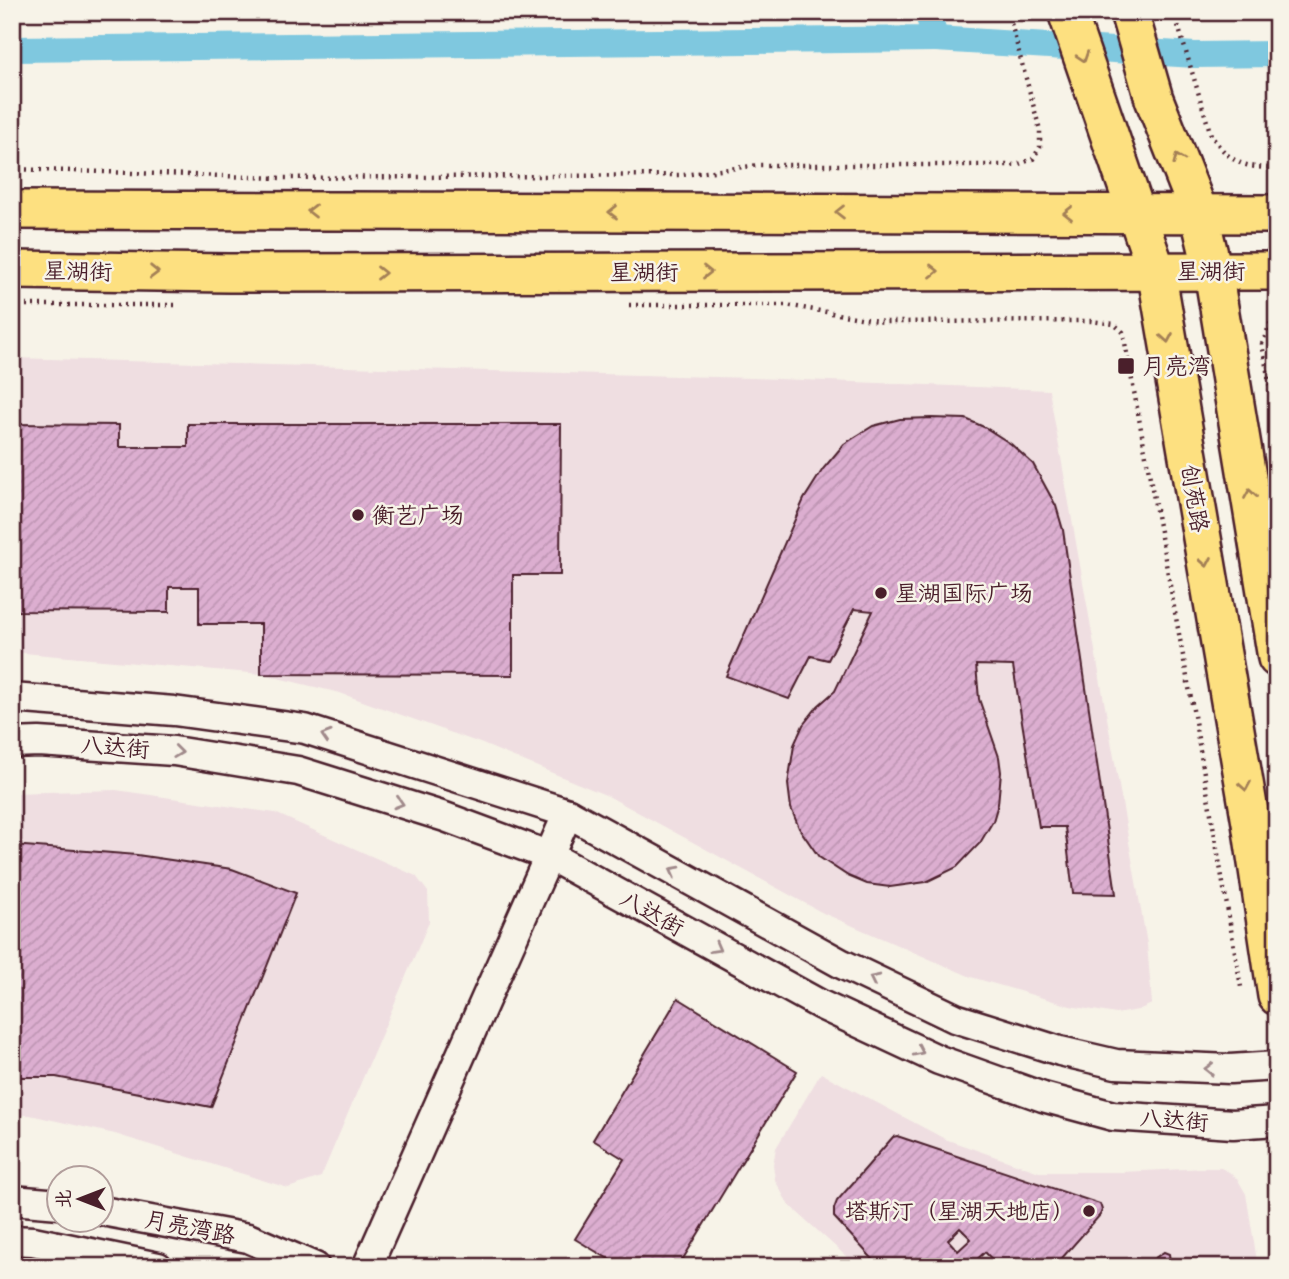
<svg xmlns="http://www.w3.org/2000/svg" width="1289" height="1279" font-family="Mynerve,'LXGW WenKai TC',sans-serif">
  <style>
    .built { fill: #efdee1 }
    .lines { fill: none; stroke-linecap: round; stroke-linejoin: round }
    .canal { stroke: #7fc8df; stroke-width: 26 }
    .building { fill: url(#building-hatch); stroke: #4a1f2b; stroke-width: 2; fill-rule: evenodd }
    .minor-casing { stroke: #4a1f2b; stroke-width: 33 }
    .major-casing { stroke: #4a1f2b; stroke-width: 42 }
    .path { stroke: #4a1f2b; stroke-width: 4.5; stroke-dasharray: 2 5; stroke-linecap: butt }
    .minor { stroke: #f7f3e8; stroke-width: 28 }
    .major { stroke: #fde080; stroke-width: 37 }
    .oneway { stroke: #a48056 }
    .oneway2 { stroke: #a0898a }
    .poi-dot { fill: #4a1f2b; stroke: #f7f3e8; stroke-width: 2.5 }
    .labels { text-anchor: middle; stroke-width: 5; stroke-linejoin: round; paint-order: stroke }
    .street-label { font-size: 23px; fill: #4a1f2b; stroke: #f7f3e8 }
    .poi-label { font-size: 23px; fill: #4a1f2b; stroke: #f7f3e8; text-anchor: start }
  </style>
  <defs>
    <pattern id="building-hatch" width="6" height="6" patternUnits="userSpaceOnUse" patternTransform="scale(1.75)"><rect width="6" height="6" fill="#dcaed0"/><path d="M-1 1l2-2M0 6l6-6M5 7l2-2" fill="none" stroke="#be95b3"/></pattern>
  </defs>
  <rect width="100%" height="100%" fill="#f7f3e8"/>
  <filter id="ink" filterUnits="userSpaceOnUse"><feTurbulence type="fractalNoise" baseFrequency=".0143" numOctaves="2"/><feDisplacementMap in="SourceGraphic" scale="14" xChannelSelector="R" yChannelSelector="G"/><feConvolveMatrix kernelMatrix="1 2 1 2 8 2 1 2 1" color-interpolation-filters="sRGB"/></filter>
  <g filter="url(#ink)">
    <!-- built -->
    <g class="built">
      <polygon points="12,358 752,378 1049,390 1147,944 1152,1004 1138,1010 1116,1014 1070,1006 971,977 823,913 608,796 480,743 340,693 261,674 12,652"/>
      <polygon points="116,790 275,813 416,876 428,892 429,922 321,1177 288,1188 115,1134 30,1115 12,1115 12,793"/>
      <polygon points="821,1073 945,1139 1039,1172 1121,1172 1207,1168 1221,1168 1229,1172 1238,1180 1246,1194 1258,1267 858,1267 788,1204 775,1180 773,1165 776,1148"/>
    </g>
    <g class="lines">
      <!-- canal -->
      <g class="canal">
        <polyline points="936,39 1195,55 1277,54"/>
        <polyline points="12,49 936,39 927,12"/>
      </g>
    </g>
    <!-- building -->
    <g class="building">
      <polygon points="931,418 966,419 986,428 1011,444 1033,464 1056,506 1063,530 1116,894 1073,893 1065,827 1039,827 1013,666 976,665 979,699 999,757 1001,772 998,804 993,821 980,843 957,867 926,882 890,887 867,884 848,876 819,857 799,828 791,808 788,784 794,745 803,725 818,706 835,691 873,611 854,609 828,660 811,656 789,699 726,676 804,499 823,469 844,444 873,426 900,419"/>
      <polygon points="12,424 119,425 119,447 188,447 188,424 561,424 560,575 513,575 513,675 261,674 261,624 199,624 199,587 169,587 169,612 12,611"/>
      <polygon points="12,845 137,855 232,869 296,893 211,1107 56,1077 12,1077"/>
      <polygon points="678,998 797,1071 678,1267 622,1267 575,1239 624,1159 593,1140"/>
      <path d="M897 1136 1100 1204 1102 1210 1100 1215 1062 1258 1070 1267H999L985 1252 971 1265 972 1267H880L834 1217V1209L837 1201 893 1137ZM960 1228 971 1239 958 1251 948 1240Z"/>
      <polygon points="1164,1252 1169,1254 1171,1267 1142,1267"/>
    </g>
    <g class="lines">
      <!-- minor casing -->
      <g class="minor-casing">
        <g id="minor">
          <polyline points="12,698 174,711 305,729 568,813 842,964 955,1018 1060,1051 1116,1064 1230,1069 1277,1066"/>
          <polyline points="12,743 39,742 174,751 298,771 445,817 550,856 821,1005 939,1060 1043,1097 1113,1116 1233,1124 1277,1121"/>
          <polyline points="12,1200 60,1204"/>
          <polyline points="102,1211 248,1238 315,1267"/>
          <polyline points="12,1240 33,1241 158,1267"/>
          <polyline points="367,1267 568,813"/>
        </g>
      </g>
      <!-- major casing -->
      <g class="major-casing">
        <g id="major">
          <polyline points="1067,12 1156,270 1251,823 1277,996"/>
          <polyline points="1129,12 1154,99 1199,213 1213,271 1277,658"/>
          <polyline points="12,210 1277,214"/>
          <polyline points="12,270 229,273 1277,271"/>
        </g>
      </g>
      <!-- path -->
      <g class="path">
        <path d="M1174 12 1211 135C1230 163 1243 168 1277 168"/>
        <polyline points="12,169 282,178 683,175 759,165 1016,165 1033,159 1040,147 1040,130 1008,12"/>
        <polyline points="12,305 176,305"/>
        <polyline points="629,305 786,305 883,322 1091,321 1114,324 1123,332 1192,704 1241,987"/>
        <polyline points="1277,320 1270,324 1262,344 1277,425"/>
      </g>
      <!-- minor -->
      <use href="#minor" class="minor"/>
      <!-- major -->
      <use href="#major" class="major"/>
    </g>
    <!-- one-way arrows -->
    <defs><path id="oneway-chevron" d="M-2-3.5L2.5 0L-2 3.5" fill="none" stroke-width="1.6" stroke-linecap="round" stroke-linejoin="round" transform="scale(1.75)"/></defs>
    <g class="oneway">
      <use href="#oneway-chevron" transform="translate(1083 57) rotate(71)"/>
      <use href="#oneway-chevron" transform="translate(1178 159) rotate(-112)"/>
      <use href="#oneway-chevron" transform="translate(312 211) rotate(-180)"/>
      <use href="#oneway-chevron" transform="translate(613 212) rotate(-180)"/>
      <use href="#oneway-chevron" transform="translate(840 212) rotate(-180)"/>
      <use href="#oneway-chevron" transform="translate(1068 213) rotate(-180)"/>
      <use href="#oneway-chevron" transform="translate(934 271)"/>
      <use href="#oneway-chevron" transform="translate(154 272) rotate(1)"/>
      <use href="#oneway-chevron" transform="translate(707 272)"/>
      <use href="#oneway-chevron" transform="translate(381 273)"/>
      <use href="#oneway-chevron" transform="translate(1167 338) rotate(80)"/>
      <use href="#oneway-chevron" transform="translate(1250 494) rotate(-99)"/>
      <use href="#oneway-chevron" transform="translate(1206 562) rotate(80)"/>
      <use href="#oneway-chevron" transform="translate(1245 786) rotate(80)"/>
    </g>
    <g class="oneway2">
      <use href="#oneway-chevron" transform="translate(326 736) rotate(-163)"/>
      <use href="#oneway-chevron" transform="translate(178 752) rotate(7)"/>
      <use href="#oneway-chevron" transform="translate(399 803) rotate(17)"/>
      <use href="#oneway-chevron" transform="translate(674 871) rotate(-152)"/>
      <use href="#oneway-chevron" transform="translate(716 948) rotate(29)"/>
      <use href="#oneway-chevron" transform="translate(874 979) rotate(-154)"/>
      <use href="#oneway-chevron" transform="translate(919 1051) rotate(25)"/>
      <use href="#oneway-chevron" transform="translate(1209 1069) rotate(-179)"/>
    </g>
  </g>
  <!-- markers -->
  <g class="poi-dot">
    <rect x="1117" y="357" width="18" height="18" rx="3.5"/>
    <circle cx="358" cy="515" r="7"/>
    <circle cx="881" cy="593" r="7"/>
    <circle cx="1089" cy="1211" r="7"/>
  </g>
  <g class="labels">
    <!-- street labels -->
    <g class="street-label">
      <text transform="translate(78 271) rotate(1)" y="8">星湖街</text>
      <text x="1211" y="279">星湖街</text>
      <text x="644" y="280">星湖街</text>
      <text transform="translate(1195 498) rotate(80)" y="8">创苑路</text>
      <text transform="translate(115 747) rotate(4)" y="8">八达街</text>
      <text transform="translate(652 913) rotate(29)" y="8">八达街</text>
      <text transform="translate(1174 1120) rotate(4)" y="8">八达街</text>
      <text transform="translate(190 1227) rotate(11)" y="8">月亮湾路</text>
    </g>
    <!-- poi labels -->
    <g class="poi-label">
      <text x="1142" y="374">月亮湾</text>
      <text x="372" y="523">衡艺广场</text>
      <text x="895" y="601">星湖国际广场</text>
      <text x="1075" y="1219" text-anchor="end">塔斯汀（星湖天地店）</text>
    </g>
  </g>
  <!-- margin -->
  <rect width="1289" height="1279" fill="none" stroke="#f7f3e8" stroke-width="42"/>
  <rect x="21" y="21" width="1247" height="1237" fill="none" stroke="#4a1f2b" stroke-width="2.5" filter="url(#ink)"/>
  <!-- north arrow -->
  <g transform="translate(80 1199) rotate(270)"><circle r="33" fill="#f7f3e8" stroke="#b29e9c" stroke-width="2"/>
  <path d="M0-5L12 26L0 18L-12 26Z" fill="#4a1f2b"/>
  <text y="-10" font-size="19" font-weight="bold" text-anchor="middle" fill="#4a1f2b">北</text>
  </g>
</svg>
